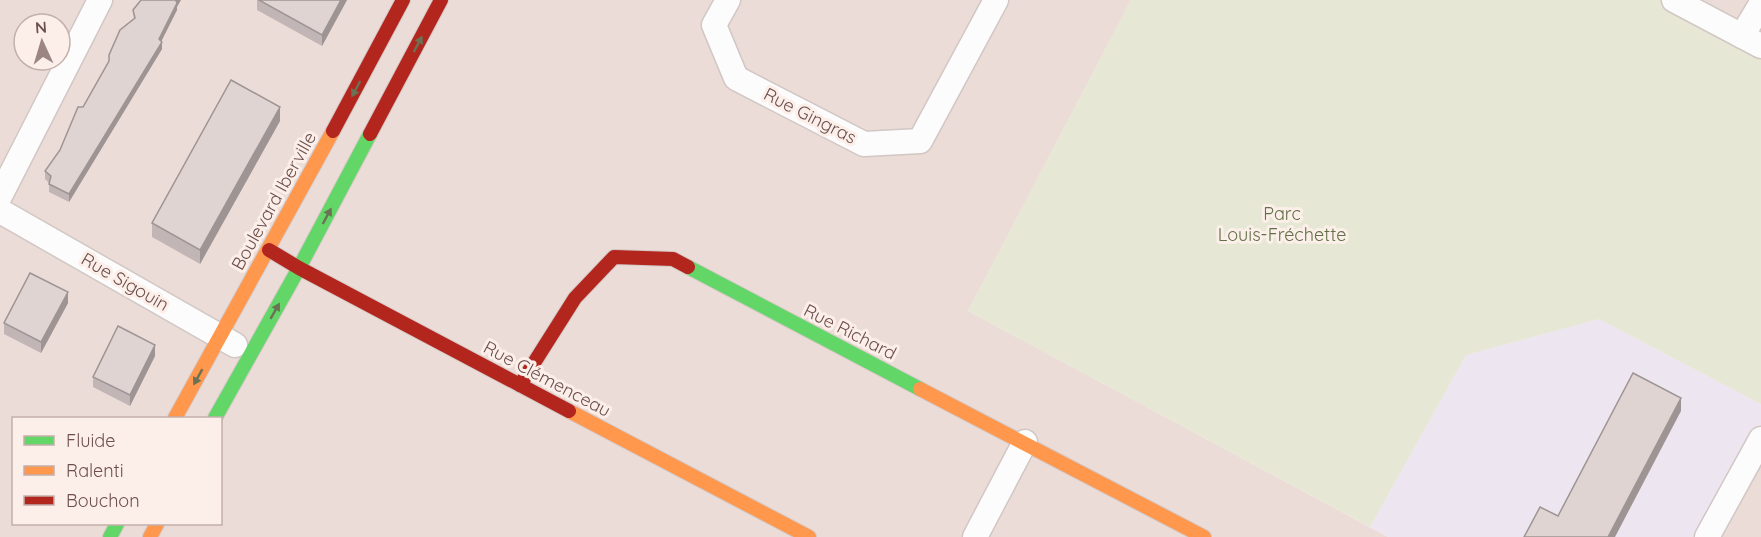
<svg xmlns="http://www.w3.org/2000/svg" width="1761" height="537" font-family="Quicksand,sans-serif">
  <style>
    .residential { fill: #ecdcd7; fill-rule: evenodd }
    .education { fill: #ede6f0 }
    .green { fill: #e6e8d5 }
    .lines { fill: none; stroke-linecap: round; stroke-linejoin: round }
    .street-casing { stroke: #d1c7c4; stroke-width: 27 }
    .fast-casing { stroke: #d3c8c6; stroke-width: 16 }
    .slow-casing { stroke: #d3c8c6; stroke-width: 16 }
    .jam-casing { stroke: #d3c8c6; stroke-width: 16 }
    .street { stroke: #fdfcfc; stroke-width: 24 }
    .fast { stroke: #63d668; stroke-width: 14 }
    .slow { stroke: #ff974d; stroke-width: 14 }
    .jam { stroke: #b3261e; stroke-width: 14 }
    .wall { fill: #c1b6b5 }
    .shaded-wall { fill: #9d9493 }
    .building { fill: #e0d4d2; stroke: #9d9493; stroke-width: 1.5 }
    .oneway { fill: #6a7154 }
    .labels { text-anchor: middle; stroke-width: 6; stroke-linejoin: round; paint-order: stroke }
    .street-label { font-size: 18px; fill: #6d4f4d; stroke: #fcefe9 }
    .park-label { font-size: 18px; fill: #617147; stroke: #fcefe9 }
  </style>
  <rect width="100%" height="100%" fill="#f4ece9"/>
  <!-- residential -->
  <g class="residential">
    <path d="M0 0H1131L968 311 1388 537H0ZM24 24H60V60H24ZM14 418H220V524H14Z"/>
    <polygon points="1674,0 1761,0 1761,46"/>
    <polygon points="1761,439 1761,537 1707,537"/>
  </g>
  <!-- education -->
  <polygon class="education" points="1599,319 1761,404 1761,442 1708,537 1388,537 1370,527 1466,355"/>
  <!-- green -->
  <polygon class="green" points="1131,0 1674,0 1761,46 1761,404 1599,319 1466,355 1370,527 968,311"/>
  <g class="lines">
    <!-- street casing -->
    <g class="street-casing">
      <g id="street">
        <polyline points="728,0 714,25 736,78 864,144 920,141 996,0"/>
        <polyline points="1674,0 1761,46"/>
        <polyline points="1742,36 1761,4"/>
        <polyline points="0,196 100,0"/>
        <polyline points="0,211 235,345"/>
        <polyline points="975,537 1025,442"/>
        <polyline points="1707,537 1761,439"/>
      </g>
    </g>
    <!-- fast casing -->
    <g class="fast-casing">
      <g id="fast">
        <polyline points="688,267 920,389"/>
        <polyline points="215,418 299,268 370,134"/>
        <polyline points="110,537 117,524"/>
      </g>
    </g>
    <!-- slow casing -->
    <g class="slow-casing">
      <g id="slow">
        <polyline points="920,389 1204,537"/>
        <polyline points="569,411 809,537"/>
        <polyline points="175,418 333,131"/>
        <polyline points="150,537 157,524"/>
      </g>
    </g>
    <!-- jam casing -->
    <g class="jam-casing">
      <g id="jam">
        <polyline points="333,131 403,0"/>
        <polyline points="370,134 441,0"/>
        <polyline points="269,250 299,268 569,411"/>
        <polyline points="520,385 575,298 614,257 673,259 688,267"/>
      </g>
    </g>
    <!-- street -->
    <use href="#street" class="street"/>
    <!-- fast -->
    <use href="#fast" class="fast"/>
    <!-- slow -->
    <use href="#slow" class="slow"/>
    <!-- jam -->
    <use href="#jam" class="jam"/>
  </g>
  <!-- wall -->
  <g class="wall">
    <polygon points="257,0 347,0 322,46 257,10"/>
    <polygon points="177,7 177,10 161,41 162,49 69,202 49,192 49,183 45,179 45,171 60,150 83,107 134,19 133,10"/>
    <polygon points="280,121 200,264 152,237 152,223"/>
    <polygon points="68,303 41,353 4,334 4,323"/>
    <polygon points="155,356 130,406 93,387 93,377"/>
  </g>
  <!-- shaded-wall -->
  <g class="shaded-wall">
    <polygon points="177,0 181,0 177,7 177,10 159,46 159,39"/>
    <polygon points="341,0 347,0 322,46 322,35"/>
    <polygon points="162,42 162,49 69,202 69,194"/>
    <polygon points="280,107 280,121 200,264 200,250"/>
    <polygon points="68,292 68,303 41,353 41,342"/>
    <polygon points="155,345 155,356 130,406 130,395"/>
    <polygon points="1681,398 1681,411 1615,537 1608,537"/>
  </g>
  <!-- building -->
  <g class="building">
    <polygon points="141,0 177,0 176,1 177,3 159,39 162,42 69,194 49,184 51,176 45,171 60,150 78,107 83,107 109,61 109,55 120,30 135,18 133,10"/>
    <polygon points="259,0 341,0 322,35"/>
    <polygon points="231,80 280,107 200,250 152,223"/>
    <polygon points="30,273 68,292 41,342 4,323"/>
    <polygon points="118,326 155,345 130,395 93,377"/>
    <polygon points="1633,373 1681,398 1608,537 1524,537 1540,507 1558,516"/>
  </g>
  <!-- one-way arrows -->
  <defs><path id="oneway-solid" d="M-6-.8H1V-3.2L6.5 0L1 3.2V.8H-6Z" transform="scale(1.5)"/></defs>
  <g class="oneway">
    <use href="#oneway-solid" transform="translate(418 44) rotate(-62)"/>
    <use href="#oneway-solid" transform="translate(356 89) rotate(118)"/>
    <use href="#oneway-solid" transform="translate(327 216) rotate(-62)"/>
    <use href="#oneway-solid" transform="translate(275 311) rotate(-60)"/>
    <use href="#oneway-solid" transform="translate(198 377) rotate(119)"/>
  </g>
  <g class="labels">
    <!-- street labels -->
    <g class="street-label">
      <text transform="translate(810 116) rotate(27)" y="6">Rue Gingras</text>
      <text transform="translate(274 201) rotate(-61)" y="6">Boulevard Iberville</text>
      <text transform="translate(125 282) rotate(30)" y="6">Rue Sigouin</text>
      <text transform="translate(850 332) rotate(27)" y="6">Rue Richard</text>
      <text transform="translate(547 379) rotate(28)" y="6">Rue Clémenceau</text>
    </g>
    <!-- park labels -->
    <g class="park-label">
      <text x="1282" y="220">Parc<tspan x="1282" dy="21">Louis-Fréchette</tspan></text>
    </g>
  </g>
  <!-- legend -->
  <rect x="12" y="417" width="210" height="108" fill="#fcefe9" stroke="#c3afab" stroke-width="1.5"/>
  <rect x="24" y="436" width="30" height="9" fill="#63d668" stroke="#c3afab" stroke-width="1.5"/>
  <text x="66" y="447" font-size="18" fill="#6d4f4d">Fluide</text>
  <rect x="24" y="466" width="30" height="9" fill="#ff974d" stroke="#c3afab" stroke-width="1.5"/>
  <text x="66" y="477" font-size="18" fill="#6d4f4d">Ralenti</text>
  <rect x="24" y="496" width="30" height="9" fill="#b3261e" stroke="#c3afab" stroke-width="1.5"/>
  <text x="66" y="507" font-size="18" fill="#6d4f4d">Bouchon</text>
  <!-- north arrow -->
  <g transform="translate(42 42) rotate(356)"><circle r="28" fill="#fcefe9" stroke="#c3afab" stroke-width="1.5"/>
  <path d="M0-4.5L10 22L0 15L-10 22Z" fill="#9c8684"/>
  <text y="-9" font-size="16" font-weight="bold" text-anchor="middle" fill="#6d4f4d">N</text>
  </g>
</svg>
